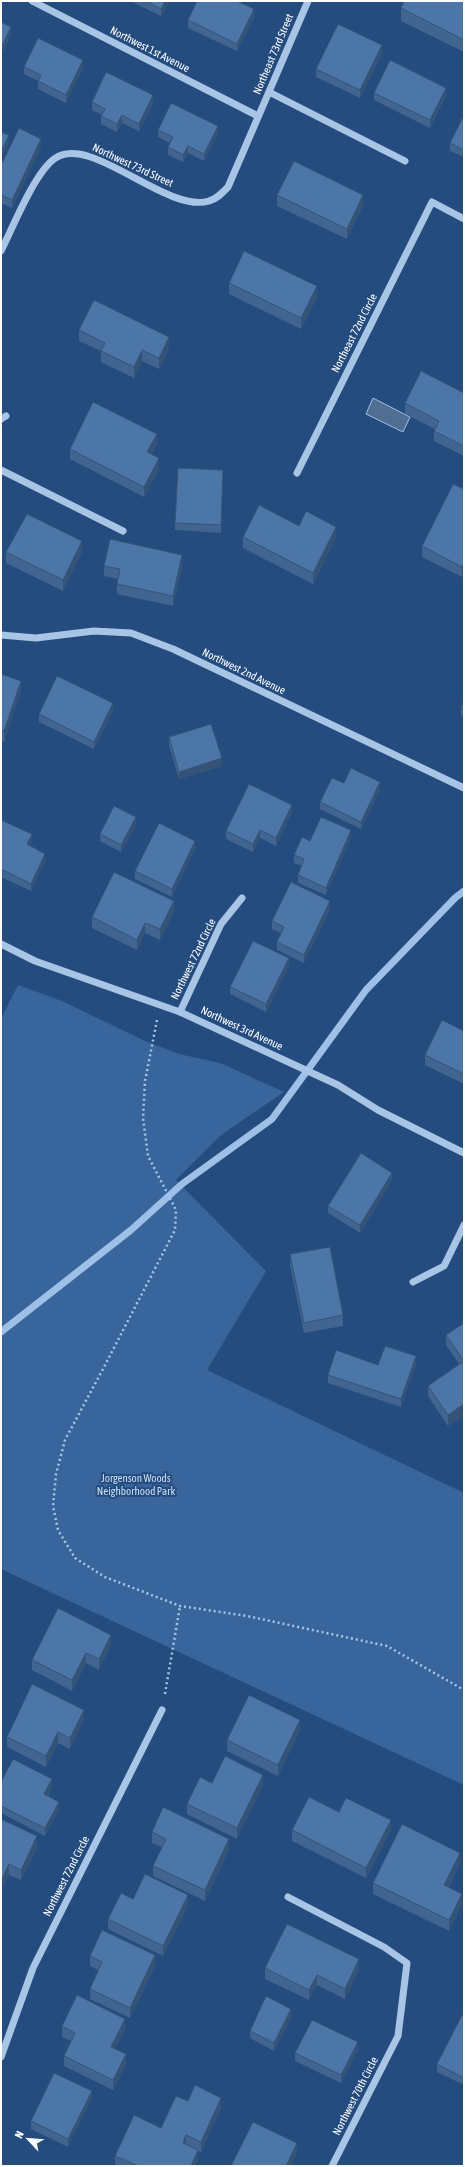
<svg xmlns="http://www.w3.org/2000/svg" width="465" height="2167" font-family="'Asap Condensed',sans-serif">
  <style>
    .green { fill: #38669c }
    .water { fill: #516d92; stroke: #9ec0e7 }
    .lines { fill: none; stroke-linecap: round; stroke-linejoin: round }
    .stream { stroke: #9ec0e7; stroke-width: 7 }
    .path { stroke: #a9c5e6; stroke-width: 2.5; stroke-dasharray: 2 3; stroke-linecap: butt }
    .minor { stroke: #a9c5e6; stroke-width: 7 }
    .wall { fill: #416590 }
    .shaded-wall { fill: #355376 }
    .building { fill: #4c76a8; stroke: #355376 }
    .labels { text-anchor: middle; stroke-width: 4; stroke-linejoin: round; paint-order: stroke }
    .street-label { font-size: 11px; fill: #fff; stroke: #244c7f }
    .park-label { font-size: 11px; fill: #cddff5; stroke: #244c7f }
  </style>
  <rect width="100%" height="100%" fill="#244c7f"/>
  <!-- green -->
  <polygon class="green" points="18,985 62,1001 145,1041 179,1054 220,1063 284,1092 221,1135 176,1180 266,1271 207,1370 464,1493 464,1785 1,1569 1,1019"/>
  <!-- water -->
  <polygon class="water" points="373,398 410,417 403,432 366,414"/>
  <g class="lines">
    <!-- stream -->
    <polyline class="stream" points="1,1332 131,1230 182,1184 272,1119 366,990 455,898 464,891"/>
    <!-- path -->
    <g class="path">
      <polyline points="157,1020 145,1081 143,1118 148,1156 176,1210 175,1230 104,1367 65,1440 56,1474 53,1506 58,1530 75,1558 105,1577 180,1606 247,1616 387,1646 464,1690"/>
      <polyline points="165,1694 180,1606"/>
    </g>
    <!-- minor -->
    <g class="minor">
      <polyline points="32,1 258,116"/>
      <polyline points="269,92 405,161"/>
      <path d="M1 251C13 227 34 174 54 159 90 132 166 214 209 201 217 199 222 193 228 187L308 1"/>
      <polyline points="1,419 6,416"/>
      <polyline points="1,470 123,531"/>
      <polyline points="297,473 432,202 464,219"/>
      <polyline points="1,635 36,638 94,631 131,633 173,649 464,788"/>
      <polyline points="1,944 35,961 180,1012 338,1085 378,1110 464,1153"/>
      <polyline points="180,1012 221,924 242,898"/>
      <polyline points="413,1282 444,1266 464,1225"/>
      <polyline points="288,1897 384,1947 407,1963 398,2036 332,2166"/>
      <polyline points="1,2057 33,1968 162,1710"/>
    </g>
  </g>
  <!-- wall -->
  <g class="wall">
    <polygon points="130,1 169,1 161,16"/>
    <polygon points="464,1 464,52 401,21 401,8"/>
    <polygon points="254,17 237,51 188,28 188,20"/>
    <polygon points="382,53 360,98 316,77 316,69"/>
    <polygon points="24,67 83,68 66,103 38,89 38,81 24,74"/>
    <polygon points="374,93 446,95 430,128 374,100"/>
    <polygon points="92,102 153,103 139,131 122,123 117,132 101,124 101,116 102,115 92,110"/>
    <polygon points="464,115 464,157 450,151 450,143"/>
    <polygon points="158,130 218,133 204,161 188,153 183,162 168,155 168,147 170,143 158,137"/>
    <polygon points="41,147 12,208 1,203 1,165"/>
    <polygon points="277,195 363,205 347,239 277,206"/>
    <polygon points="229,283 317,297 301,329 229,294"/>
    <polygon points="79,330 169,348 159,369 142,361 134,378 101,362 101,351 79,341"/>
    <polygon points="464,393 464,456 434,441 434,431 435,429 405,414 405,403"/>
    <polygon points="157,444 151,455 159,469 144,497 70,459 70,449"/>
    <polygon points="223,477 221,533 175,530 175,523"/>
    <polygon points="464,489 464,573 462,577 422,557 422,546"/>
    <polygon points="299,526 336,537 313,584 243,548 243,537"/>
    <polygon points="6,552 82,552 63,591 6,563"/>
    <polygon points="182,565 173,606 117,594 117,584 118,579 104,576 104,566"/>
    <polygon points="1,674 21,691 4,742 1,740"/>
    <polygon points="464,701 464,717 461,715 461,708"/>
    <polygon points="113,711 94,749 39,722 39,714"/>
    <polygon points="169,737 222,766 179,779 169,745"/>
    <polygon points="344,783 380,790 361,829 320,809 320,802"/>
    <polygon points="292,812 276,846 260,838 253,852 226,839 226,831"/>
    <polygon points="1,820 32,842 30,846 45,861 31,891 1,877"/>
    <polygon points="136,825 121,852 100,841 100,834"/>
    <polygon points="351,837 326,895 298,883 298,875 302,866 294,863 294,855 310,841"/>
    <polygon points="195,848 172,897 135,879 135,871"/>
    <polygon points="330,909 304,963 277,950 277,942 281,933 272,929 272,921"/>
    <polygon points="174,911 160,940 145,933 137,950 92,928 92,917"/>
    <polygon points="289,966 266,1012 230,994 230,987"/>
    <polygon points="464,1031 464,1084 425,1065 425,1055"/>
    <polygon points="392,1180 360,1233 328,1213 328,1206"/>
    <polygon points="290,1254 343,1315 343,1326 304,1333 290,1265"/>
    <polygon points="464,1323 464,1415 448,1426 428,1396 428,1386 459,1364 446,1345 446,1335"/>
    <polygon points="416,1364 401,1407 328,1383 328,1375 378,1365"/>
    <polygon points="111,1645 99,1670 86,1663 72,1691 32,1670 32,1660"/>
    <polygon points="84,1720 70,1749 58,1743 46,1767 7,1747 7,1737"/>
    <polygon points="300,1730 278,1776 227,1751 227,1740"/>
    <polygon points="1,1782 52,1787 48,1796 59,1809 45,1836 1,1813"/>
    <polygon points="212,1783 263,1785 237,1839 187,1814 187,1804"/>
    <polygon points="339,1812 391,1830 366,1878 292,1841 292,1830"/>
    <polygon points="1,1819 37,1847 21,1880 9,1875 1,1891"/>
    <polygon points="152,1832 229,1849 205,1901 153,1876 153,1866 162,1847 152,1843"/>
    <polygon points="460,1863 449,1887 462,1904 449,1931 373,1894 373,1883"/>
    <polygon points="188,1905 163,1956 108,1929 108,1919"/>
    <polygon points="90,1956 155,1966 130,2018 90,1999 90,1989 98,1970 90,1966"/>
    <polygon points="265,1968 359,1970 345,1999 317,1985 309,2000 265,1979"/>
    <polygon points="464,2016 464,2085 437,2072 437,2064"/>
    <polygon points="291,2017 274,2051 250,2038 250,2031"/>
    <polygon points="62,2026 125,2029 115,2049 126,2064 113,2090 64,2066 64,2056 71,2041 62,2037"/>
    <polygon points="358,2050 341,2083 295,2061 295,2053"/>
    <polygon points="92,2098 68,2147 31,2129 31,2121"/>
    <polygon points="188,2101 221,2108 201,2152 198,2151 198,2160 195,2166 115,2166 115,2156 161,2128"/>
  </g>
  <!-- shaded-wall -->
  <g class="shaded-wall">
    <polygon points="165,1 169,1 161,16 161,9"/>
    <polygon points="254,9 254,17 237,51 237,44"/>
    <polygon points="11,27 11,35 1,56 1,48"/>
    <polygon points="382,45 382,53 360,98 360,90"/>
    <polygon points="83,60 83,68 66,103 66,95"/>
    <polygon points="446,88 446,95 430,128 430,120"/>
    <polygon points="153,95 153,103 139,131 139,124"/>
    <polygon points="122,115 122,123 117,132 117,124"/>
    <polygon points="218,126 218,133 204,161 204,154"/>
    <polygon points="9,135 9,143 1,159 1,152"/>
    <polygon points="41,139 41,147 12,208 12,200"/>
    <polygon points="188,146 188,153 183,162 183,155"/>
    <polygon points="363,195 363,205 347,239 347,229"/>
    <polygon points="317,286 317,297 301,329 301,318"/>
    <polygon points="169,337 169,348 159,369 159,358"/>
    <polygon points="142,350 142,361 134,378 134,367"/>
    <polygon points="157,434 157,444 147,463 147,452"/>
    <polygon points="159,458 159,469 144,497 144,487"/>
    <polygon points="336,527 336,537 313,584 313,573"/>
    <polygon points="82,541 82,552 63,591 63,580"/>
    <polygon points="182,555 182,565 173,606 173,596"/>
    <polygon points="464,563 464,573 462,577 462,567"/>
    <polygon points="21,681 21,691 4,742 4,731"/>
    <polygon points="113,703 113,711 94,749 94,742"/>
    <polygon points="222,758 222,766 179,779 179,772"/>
    <polygon points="380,782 380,790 361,829 361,822"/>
    <polygon points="292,805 292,812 276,846 276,838"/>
    <polygon points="136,817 136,825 121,852 121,845"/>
    <polygon points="260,830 260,838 253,852 253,844"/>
    <polygon points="351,830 351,837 326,895 326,888"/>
    <polygon points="32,834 32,842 27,852 27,844"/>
    <polygon points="195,841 195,848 172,897 172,889"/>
    <polygon points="45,854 45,861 31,891 31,884"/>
    <polygon points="174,901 174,911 160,940 160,929"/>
    <polygon points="330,901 330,909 304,963 304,955"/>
    <polygon points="145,923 145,933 137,950 137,940"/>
    <polygon points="289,958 289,966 266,1012 266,1004"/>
    <polygon points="392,1173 392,1180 360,1233 360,1225"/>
    <polygon points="416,1356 416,1364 401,1407 401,1399"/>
    <polygon points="464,1404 464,1415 448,1426 448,1415"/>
    <polygon points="111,1635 111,1645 99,1670 99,1659"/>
    <polygon points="86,1653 86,1663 72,1691 72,1680"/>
    <polygon points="84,1710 84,1720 70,1749 70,1738"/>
    <polygon points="300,1720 300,1730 278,1776 278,1765"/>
    <polygon points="58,1732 58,1743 46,1767 46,1756"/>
    <polygon points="263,1775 263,1785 237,1839 237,1828"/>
    <polygon points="52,1779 52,1787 44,1802 44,1794"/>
    <polygon points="59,1802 59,1809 45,1836 45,1828"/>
    <polygon points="391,1820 391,1830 366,1878 366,1868"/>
    <polygon points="37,1836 37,1847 21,1880 21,1870"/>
    <polygon points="229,1839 229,1849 205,1901 205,1890"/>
    <polygon points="460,1853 460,1863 444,1896 444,1885"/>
    <polygon points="9,1864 9,1875 1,1891 1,1881"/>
    <polygon points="462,1894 462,1904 449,1931 449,1920"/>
    <polygon points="188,1895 188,1905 163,1956 163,1946"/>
    <polygon points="155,1955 155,1966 130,2018 130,2008"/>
    <polygon points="359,1959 359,1970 345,1999 345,1989"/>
    <polygon points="317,1975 317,1985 309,2000 309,1990"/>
    <polygon points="291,2009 291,2017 274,2051 274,2043"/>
    <polygon points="125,2019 125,2029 111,2057 111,2047"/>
    <polygon points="358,2042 358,2050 341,2083 341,2075"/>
    <polygon points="126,2054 126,2064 113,2090 113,2080"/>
    <polygon points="92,2091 92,2098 68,2147 68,2139"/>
    <polygon points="221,2098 221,2108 201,2152 201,2142"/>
    <polygon points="186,2135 186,2146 183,2143"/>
    <polygon points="297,2143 297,2154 291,2166 286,2166"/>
    <polygon points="198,2150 198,2160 195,2166 191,2166"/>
  </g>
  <!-- building -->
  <g class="building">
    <polygon points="146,1 165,1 161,9"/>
    <polygon points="197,1 237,1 254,9 237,44 188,20"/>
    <polygon points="404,1 464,1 464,40 401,8"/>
    <polygon points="1,22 11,27 1,48"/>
    <polygon points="338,24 382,45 360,90 316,69"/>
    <polygon points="38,38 83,60 66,95 38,81 41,75 24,67"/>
    <polygon points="390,60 446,88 430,120 374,93"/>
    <polygon points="106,72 153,95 139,124 122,115 117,124 101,116 105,109 92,102"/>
    <polygon points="171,103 218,126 204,154 188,146 183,155 168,147 173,137 158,130"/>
    <polygon points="464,115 464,150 450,143"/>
    <polygon points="19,128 41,139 12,200 1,195 1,165"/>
    <polygon points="1,132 9,135 1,152"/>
    <polygon points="294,161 363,195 347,229 277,195"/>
    <polygon points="244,251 317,286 301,318 229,283"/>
    <polygon points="94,300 169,337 159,358 142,350 134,367 101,351 105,343 79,330"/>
    <polygon points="421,371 464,393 464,446 434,431 439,421 405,403"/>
    <polygon points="93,402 157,434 147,452 159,458 144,487 70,449"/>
    <polygon points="178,468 223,470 221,525 175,523"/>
    <polygon points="453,484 464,489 464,563 462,567 422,546"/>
    <polygon points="259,505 299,526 306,511 336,527 313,573 243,537"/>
    <polygon points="27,514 82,541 63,580 6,552"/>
    <polygon points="110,539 182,555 173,596 117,584 120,569 104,566"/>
    <polygon points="1,674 21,681 4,731 1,730"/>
    <polygon points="57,676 113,703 94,742 39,714"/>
    <polygon points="464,701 464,709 461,708"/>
    <polygon points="211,724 222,758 179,772 169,737"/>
    <polygon points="351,768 380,782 361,822 320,802 332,778 344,783"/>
    <polygon points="249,784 292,805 276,838 260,830 253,844 226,831"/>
    <polygon points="114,806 136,817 121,845 100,834"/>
    <polygon points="321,817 351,830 326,888 298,875 304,859 294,855 302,837 310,841"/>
    <polygon points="1,820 32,834 27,844 45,854 31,884 1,869"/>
    <polygon points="159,823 195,841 172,889 135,871"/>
    <polygon points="114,872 174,901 160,929 145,923 137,940 92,917"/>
    <polygon points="291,882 330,901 304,955 277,942 284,927 272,921"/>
    <polygon points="253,941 289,958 266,1004 230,987"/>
    <polygon points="442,1020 464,1031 464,1074 425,1055"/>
    <polygon points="361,1153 392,1173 360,1225 328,1206"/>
    <polygon points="330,1247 343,1315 304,1323 290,1254"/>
    <polygon points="464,1323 464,1361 446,1335"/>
    <polygon points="385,1346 416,1356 401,1399 328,1375 336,1350 378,1365"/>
    <polygon points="464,1361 464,1404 448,1415 428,1386"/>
    <polygon points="58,1608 111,1635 99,1659 86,1653 72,1680 32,1660"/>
    <polygon points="32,1684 84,1710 70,1738 58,1732 46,1756 7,1737"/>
    <polygon points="249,1695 300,1720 278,1765 227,1740"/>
    <polygon points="225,1756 263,1775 237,1828 187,1804 200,1777 212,1783"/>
    <polygon points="13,1759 52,1779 44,1794 59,1802 45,1828 1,1806 1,1782"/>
    <polygon points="309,1797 339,1812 346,1798 391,1820 366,1868 292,1830"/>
    <polygon points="163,1807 229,1839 205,1890 153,1866 166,1839 152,1832"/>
    <polygon points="1,1819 37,1836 21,1870 9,1864 1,1881"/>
    <polygon points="402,1824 460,1853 444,1885 462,1894 449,1920 373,1883"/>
    <polygon points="145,1874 188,1895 163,1946 108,1919 121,1893 133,1899"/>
    <polygon points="287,1924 359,1959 345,1989 317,1975 309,1990 265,1968"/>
    <polygon points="102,1930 155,1955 130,2008 90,1989 102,1962 90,1956"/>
    <polygon points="77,1995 125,2019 111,2047 126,2054 113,2080 64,2056 75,2033 62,2026"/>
    <polygon points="266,1996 291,2009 274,2043 250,2031"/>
    <polygon points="462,2015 464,2016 464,2078 437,2064"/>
    <polygon points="312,2020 358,2042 341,2075 295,2053"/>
    <polygon points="54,2073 92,2091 68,2139 31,2121"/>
    <polygon points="195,2085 221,2098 201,2142 186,2135 183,2143 198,2150 191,2166 138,2166 115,2156 134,2115 161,2128 176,2096 188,2101"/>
    <polygon points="253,2122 297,2143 286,2166 231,2166"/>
  </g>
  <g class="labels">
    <!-- street labels -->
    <g class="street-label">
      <text transform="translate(150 49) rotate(27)" y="4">Northwest 1st Avenue</text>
      <text transform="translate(273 54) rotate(-67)" y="4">Northeast 73rd Street</text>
      <text transform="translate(133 165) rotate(25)" y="4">Northwest 73rd Street</text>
      <text transform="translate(354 333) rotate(-63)" y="4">Northeast 72nd Circle</text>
      <text transform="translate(244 671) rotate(26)" y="4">Northwest 2nd Avenue</text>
      <text transform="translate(193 959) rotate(-64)" y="4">Northwest 72nd Circle</text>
      <text transform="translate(242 1028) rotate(25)" y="4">Northwest 3rd Avenue</text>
      <text transform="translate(66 1876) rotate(-63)" y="4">Northwest 72nd Circle</text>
      <text transform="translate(355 2096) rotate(-63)" y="4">Northwest 70th Circle</text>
    </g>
    <!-- park labels -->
    <g class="park-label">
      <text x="136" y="1482">Jorgenson Woods<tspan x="136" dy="13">Neighborhood Park</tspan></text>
    </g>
  </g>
  <!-- border -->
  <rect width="465" height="2167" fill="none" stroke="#ffffff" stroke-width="4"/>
  <!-- north arrow -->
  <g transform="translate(28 2139) rotate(296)" stroke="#244c7f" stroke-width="3" paint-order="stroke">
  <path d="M0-3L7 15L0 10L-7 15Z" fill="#ffffff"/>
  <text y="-6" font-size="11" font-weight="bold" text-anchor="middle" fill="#ffffff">N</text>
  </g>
</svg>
